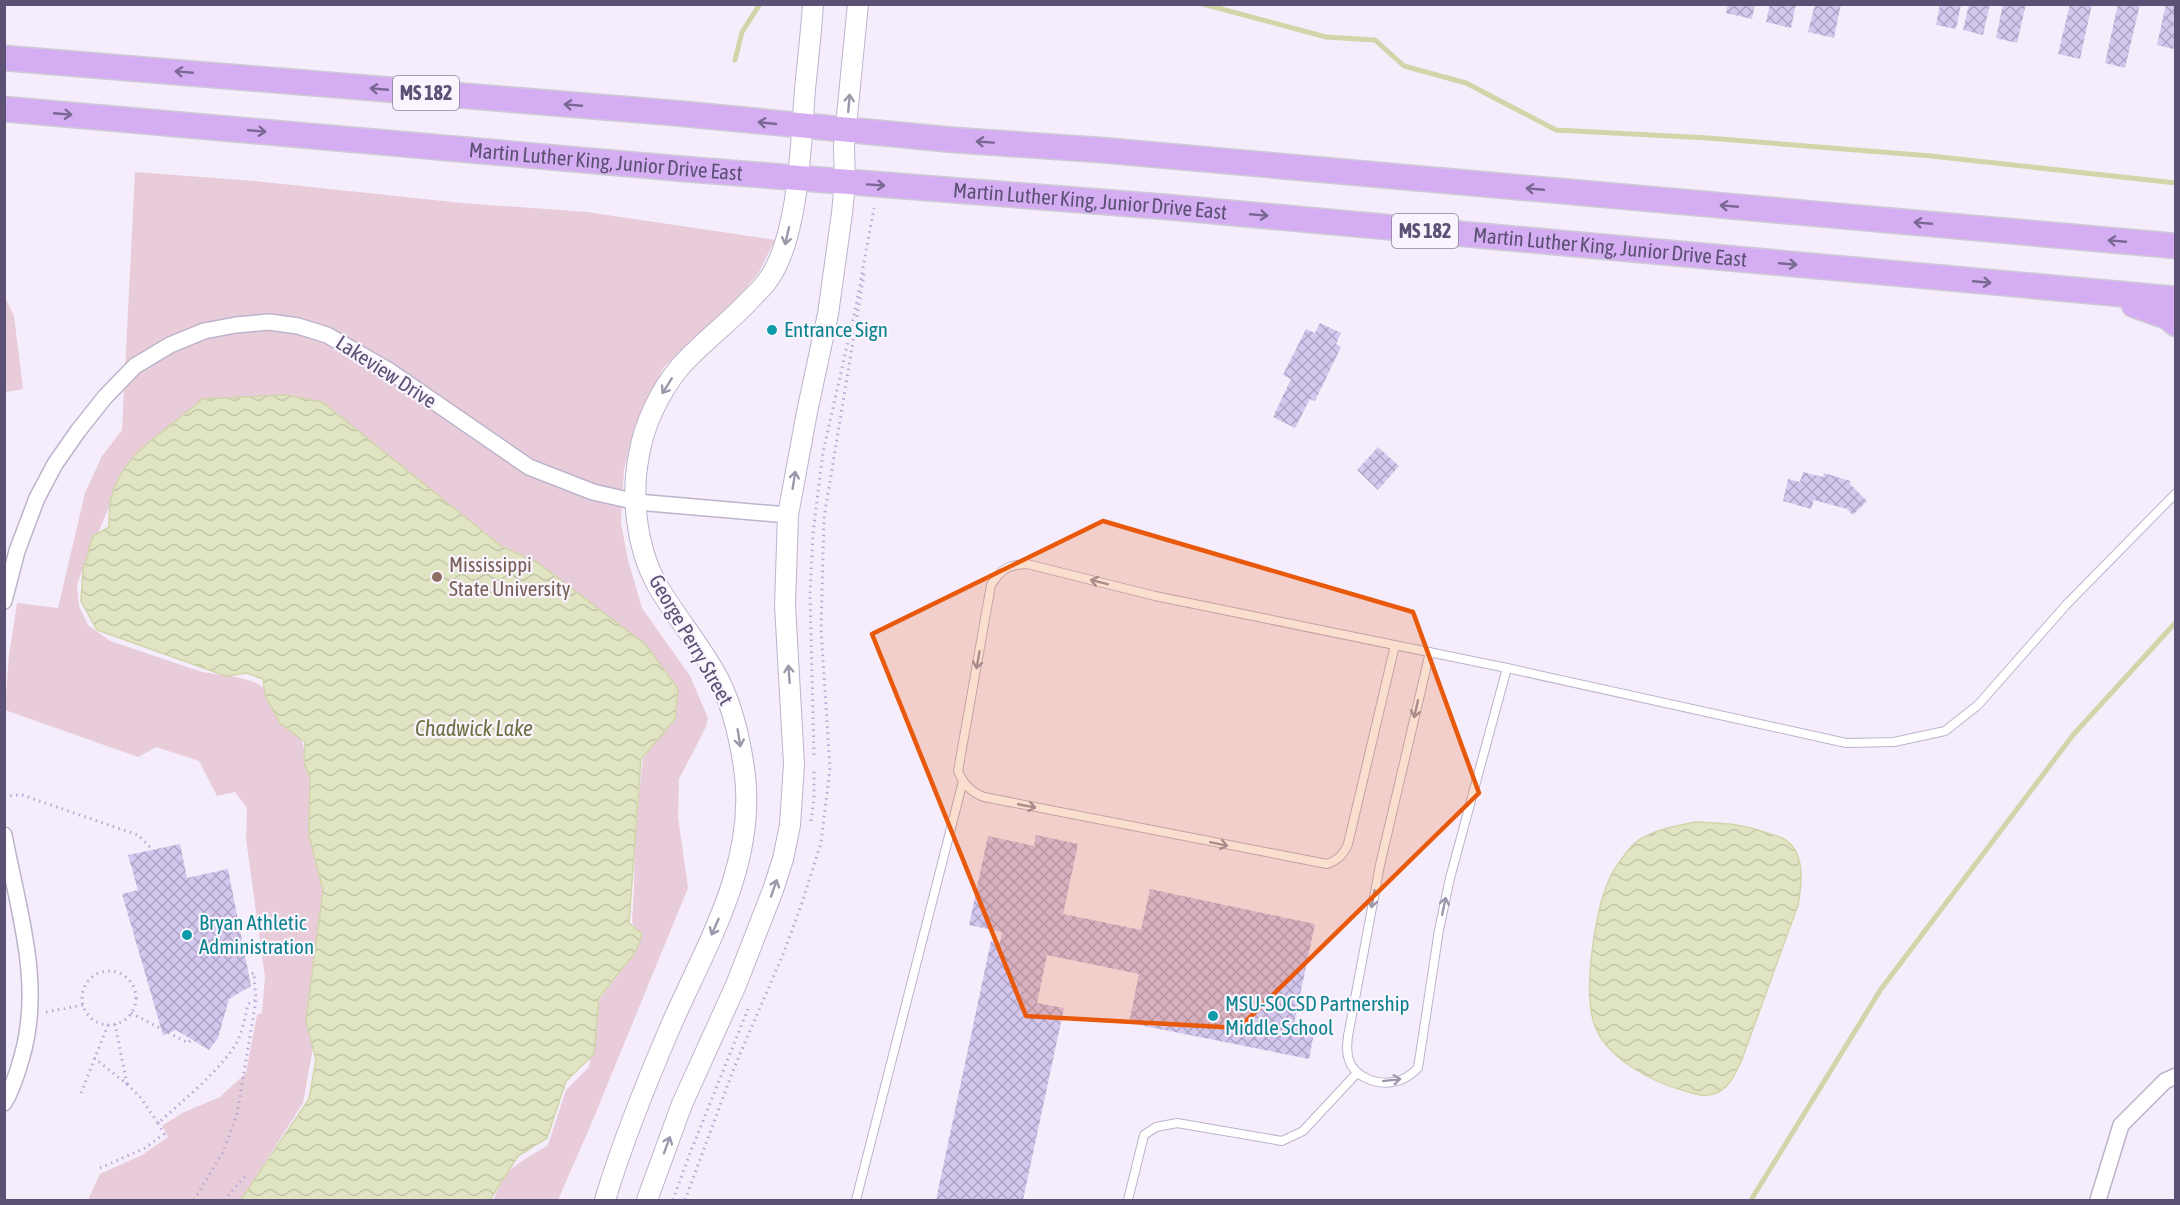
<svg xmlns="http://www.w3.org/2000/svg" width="2180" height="1205" font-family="'Asap Condensed',sans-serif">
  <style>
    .grass { fill: #e8ccd9 }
    .water { fill: url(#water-waves); stroke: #d1d5aa; stroke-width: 1.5 }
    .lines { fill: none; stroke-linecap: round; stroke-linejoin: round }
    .stream { stroke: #d1d5aa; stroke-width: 5 }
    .building { fill: url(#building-cross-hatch) }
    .service-casing { stroke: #bdb3cd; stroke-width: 10 }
    .minor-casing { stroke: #bdb3cd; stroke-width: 18 }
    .tertiary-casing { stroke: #bdb3cd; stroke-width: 22 }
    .primary-casing { stroke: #cecbd6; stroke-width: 27 }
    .path { stroke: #b7aad4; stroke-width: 3; stroke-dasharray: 1.5 4.5; stroke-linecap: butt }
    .service { stroke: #fff; stroke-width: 8 }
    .minor { stroke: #fff; stroke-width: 15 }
    .tertiary { stroke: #fff; stroke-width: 20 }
    .primary { stroke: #d4adf2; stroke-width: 24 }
    .oneway { stroke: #7a6894 }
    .oneway2 { stroke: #9d97ac }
    .marked { fill: #e8590c; fill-opacity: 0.2; stroke: #e8590c; stroke-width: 4.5; stroke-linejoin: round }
    .culture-dot { fill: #0f9aa8; stroke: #f9f4fe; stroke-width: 2 }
    .education-dot { fill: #8d6e63; stroke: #f9f4fe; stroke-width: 2 }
    .labels { text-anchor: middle; stroke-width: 4.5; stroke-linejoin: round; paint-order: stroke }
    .shield { fill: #f9f4fe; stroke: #8b829e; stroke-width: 1.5 }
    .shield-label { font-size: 20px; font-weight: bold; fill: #5c5175 }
    .street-label { font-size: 21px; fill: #5c5175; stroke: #f9f4fe }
    .culture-label { font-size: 21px; fill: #0d838f; stroke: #f9f4fe; text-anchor: start }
    .education-label { font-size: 21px; fill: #785e54; stroke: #f9f4fe; text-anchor: start }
    .water-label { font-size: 22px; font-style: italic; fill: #6d7142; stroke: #f9f4fe }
  </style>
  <defs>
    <pattern id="water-waves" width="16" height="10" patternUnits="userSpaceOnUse" patternTransform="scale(1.5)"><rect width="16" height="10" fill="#e1e4c3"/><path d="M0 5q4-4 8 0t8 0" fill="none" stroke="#c3c5ab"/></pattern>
    <pattern id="building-cross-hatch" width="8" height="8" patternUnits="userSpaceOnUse" patternTransform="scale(1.5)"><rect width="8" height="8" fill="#d4c7ee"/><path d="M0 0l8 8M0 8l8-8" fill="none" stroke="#afa4c5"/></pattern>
  </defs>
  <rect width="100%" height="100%" fill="#f5edfb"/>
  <!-- grass -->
  <g class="grass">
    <polygon points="135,172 254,181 462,203 587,212 775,240 758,274 734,301 664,367 635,426 624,469 621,523 628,560 642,608 690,676 708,718 705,729 679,779 678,817 688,888 592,1122 558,1200 493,1200 507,1172 525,1159 548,1145 566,1090 589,1067 600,999 637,950 636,939 632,921 634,890 635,829 643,759 656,740 124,471 80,576 77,585 79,606 88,625 110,641 202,672 236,677 254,682 278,696 295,718 303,745 320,830 325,944 312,1053 303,1103 241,1200 88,1200 100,1174 142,1155 168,1137 162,1126 182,1113 220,1097 246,1073 257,1015 262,1013 265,977 246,839 247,808 235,792 217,796 199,761 156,747 138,757 5,710 9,655 17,603 58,608 85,493 102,456 122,430"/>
    <polygon points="4,295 14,316 23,389 5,392"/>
  </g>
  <!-- water -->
  <g class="water">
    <path d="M286 395 322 402 501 546 538 563 646 645 678 689 675 719 641 759 629 923 642 934 636 951 599 998 594 1054 566 1081 547 1138 518 1156 490 1200H241L309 1099 316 1060 306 1021 323 890 309 835 310 778 304 762 305 742 280 723 265 695 263 679 247 673 226 676 97 630 81 601 83 570 93 536 109 527C109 517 109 507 111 498 123 450 169 431 202 399Z"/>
    <path d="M1695 822C1722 823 1737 823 1764 832 1770 834 1776 835 1782 838 1806 850 1802 883 1798 905L1741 1062C1735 1074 1729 1088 1716 1093 1705 1098 1696 1094 1685 1091 1652 1082 1605 1058 1594 1023 1583 990 1595 911 1609 880 1612 871 1628 849 1635 843 1650 830 1677 826 1695 822Z"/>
  </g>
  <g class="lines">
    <!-- stream -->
    <g class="stream">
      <polyline points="1203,4 1326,37 1375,40 1404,66 1466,83 1556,130 1708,138 1931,156 2176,183"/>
      <polyline points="735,60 742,32 760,4"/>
      <polyline points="1751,1200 1881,989 2073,735 2176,622"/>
    </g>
  </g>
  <!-- building -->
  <g class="building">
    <polygon points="1728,4 1755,4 1752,19 1726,13"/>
    <polygon points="1770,4 1796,4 1791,28 1766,22"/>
    <polygon points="1815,4 1841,4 1834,38 1808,32"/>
    <polygon points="1940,4 1961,4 1956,29 1936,25"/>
    <polygon points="1969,4 1990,4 1983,35 1963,30"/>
    <polygon points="2003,4 2026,4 2017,43 1996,38"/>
    <polygon points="2070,4 2092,4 2080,59 2058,54"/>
    <polygon points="2118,4 2140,4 2125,68 2105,63"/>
    <polygon points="2166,4 2176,6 2176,39 2173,49 2157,45"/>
    <polygon points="1320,323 1341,333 1336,344 1341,347 1315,401 1310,399 1295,428 1273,417 1291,379 1283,375 1306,329 1315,333"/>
    <polygon points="1378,447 1399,466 1378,490 1357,470"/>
    <polygon points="1803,472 1823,477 1824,473 1850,481 1850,484 1867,501 1853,515 1847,509 1814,500 1811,509 1783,501 1788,479 1800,482"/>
    <polygon points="1036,835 1078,844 1063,914 1141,930 1150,889 1315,924 1294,1024 1315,1028 1309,1059 1129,1023 1139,974 1047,955 1037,1003 1064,1008 1023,1200 936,1200 991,941 1000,943 1002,932 969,925 988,836 1034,846"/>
    <polygon points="180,844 187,878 228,869 251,986 229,999 218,1038 209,1050 176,1030 163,1035 122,894 138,890 128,855"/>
  </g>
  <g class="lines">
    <!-- service casing -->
    <g class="service-casing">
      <g id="service">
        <path d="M1395 645 1348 844C1343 855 1338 860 1327 864L984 797C971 792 964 785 958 771L991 585C1002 568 1008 565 1027 564L1155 596 1507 668 1846 743 1894 742 1945 731 1978 705 2066 605 2176 493"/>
        <path d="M1430 652 1380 865 1348 1036C1347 1045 1346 1052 1349 1060 1354 1077 1377 1085 1393 1082 1403 1081 1411 1075 1418 1068L1439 930 1450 878 1507 668"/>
        <polyline points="856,1200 963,781"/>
        <polyline points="1128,1200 1144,1135 1156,1127 1177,1123 1282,1141 1303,1131 1357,1073"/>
      </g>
    </g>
    <!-- minor casing -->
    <g class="minor-casing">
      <g id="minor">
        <polyline points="4,601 17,551 37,498 55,464 78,431 105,397 135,366 170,345 204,331 236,325 269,322 298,326 327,335 388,370 529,467 593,492 637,502 788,515"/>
        <path d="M4 835C18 910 44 984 21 1060 17 1074 12 1090 4 1103"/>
        <polyline points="2098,1200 2121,1125 2165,1081 2176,1076"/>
      </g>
    </g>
    <!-- tertiary casing -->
    <g class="tertiary-casing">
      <g id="tertiary">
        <path d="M605 1200C623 1140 647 1081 672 1023 707 944 755 865 745 776 741 743 734 711 720 682 702 646 675 617 656 583 636 546 631 495 639 455 644 424 660 391 680 367 700 344 725 326 746 304 753 296 762 289 768 280 799 238 801 141 805 89 808 61 811 33 813 4"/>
        <polyline points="647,1200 682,1104 736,985 773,890 783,859 790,825 794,764 785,605 788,515 807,412 828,314 842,213 845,182 844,146 858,4"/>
      </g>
    </g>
    <!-- primary casing -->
    <g class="primary-casing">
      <g id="primary">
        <polyline points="4,58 674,113 954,140 1101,150 2176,246"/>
        <path id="s1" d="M4 109 684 169 1167 207 2176 299"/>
        <polyline points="2134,305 2168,317 2176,324"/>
      </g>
    </g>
    <!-- path -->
    <g class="path">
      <polyline points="814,755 810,594 813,533 823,452 856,306 874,208"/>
      <polyline points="4,796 22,795 138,835 153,850"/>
      <polyline points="811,821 814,799 814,768"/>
      <circle cx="109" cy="998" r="27"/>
      <polyline points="46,1012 83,1005"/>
      <polyline points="131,1013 188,1043 192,1039"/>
      <polyline points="94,1058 127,1084 115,1024"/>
      <path d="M127 1084 140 1097 158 1123C181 1103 221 1069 236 1044 243 1031 245 1017 248 1004L256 1000"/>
      <polyline points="81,1093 108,1025"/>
      <polyline points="100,1168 145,1148 164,1134 158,1123"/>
      <polyline points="194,1200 223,1152 237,1114 256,1000 254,973 248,975"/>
      <polyline points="224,1200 247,1174"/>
      <polyline points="673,1200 690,1153 748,1009"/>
      <polyline points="685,1200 734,1068 784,952 801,906 821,843 830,768 821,629 824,518 864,274"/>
    </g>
    <!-- service -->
    <use href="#service" class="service"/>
    <!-- minor -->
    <use href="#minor" class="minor"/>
    <!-- tertiary -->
    <use href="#tertiary" class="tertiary"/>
    <!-- primary -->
    <use href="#primary" class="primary"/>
  </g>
  <!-- one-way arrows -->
  <defs><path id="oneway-shaft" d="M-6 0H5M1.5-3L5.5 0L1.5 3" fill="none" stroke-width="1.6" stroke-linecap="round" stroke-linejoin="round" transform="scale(1.5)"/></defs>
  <g class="oneway">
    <use href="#oneway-shaft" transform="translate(184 72) rotate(-175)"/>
    <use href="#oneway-shaft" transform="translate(379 89) rotate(-175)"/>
    <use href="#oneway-shaft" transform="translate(573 105) rotate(-175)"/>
    <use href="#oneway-shaft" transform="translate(63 114) rotate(5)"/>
    <use href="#oneway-shaft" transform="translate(767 123) rotate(-174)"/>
    <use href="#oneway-shaft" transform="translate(257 131) rotate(5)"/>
    <use href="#oneway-shaft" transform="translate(985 142) rotate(-176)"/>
    <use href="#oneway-shaft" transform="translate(876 185) rotate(4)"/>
    <use href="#oneway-shaft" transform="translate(1535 189) rotate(-175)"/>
    <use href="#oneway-shaft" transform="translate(1729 206) rotate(-175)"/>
    <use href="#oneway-shaft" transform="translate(1259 215) rotate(5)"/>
    <use href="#oneway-shaft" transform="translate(1923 223) rotate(-175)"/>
    <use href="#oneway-shaft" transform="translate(2117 241) rotate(-175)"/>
    <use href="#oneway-shaft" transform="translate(1788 264) rotate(5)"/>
    <use href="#oneway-shaft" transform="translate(1982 282) rotate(5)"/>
  </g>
  <g class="oneway2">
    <use href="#oneway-shaft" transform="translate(849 103) rotate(-85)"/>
    <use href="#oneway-shaft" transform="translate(787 236) rotate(103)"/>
    <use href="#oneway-shaft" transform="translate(667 386) rotate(122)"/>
    <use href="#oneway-shaft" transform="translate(794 480) rotate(-81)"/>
    <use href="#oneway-shaft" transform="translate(1099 582) rotate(-166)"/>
    <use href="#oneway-shaft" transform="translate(978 660) rotate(100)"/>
    <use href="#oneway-shaft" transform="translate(789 674) rotate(-94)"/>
    <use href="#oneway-shaft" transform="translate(1416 709) rotate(103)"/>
    <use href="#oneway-shaft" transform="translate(739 738) rotate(81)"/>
    <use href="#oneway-shaft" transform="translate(1027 806) rotate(11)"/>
    <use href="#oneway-shaft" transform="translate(1219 844) rotate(12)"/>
    <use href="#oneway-shaft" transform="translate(774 888) rotate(-71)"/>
    <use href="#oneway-shaft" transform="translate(1373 899) rotate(100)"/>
    <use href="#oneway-shaft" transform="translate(1444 906) rotate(-78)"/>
    <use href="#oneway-shaft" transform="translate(715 927) rotate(114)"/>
    <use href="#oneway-shaft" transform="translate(1392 1080) rotate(-7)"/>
    <use href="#oneway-shaft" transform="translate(667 1145) rotate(-70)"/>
  </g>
  <!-- marked area -->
  <path class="marked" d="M1103 521 1413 612 1479 793 1239 1028 1026 1016 872 634Z"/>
  <!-- markers -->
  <g class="culture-dot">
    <circle cx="772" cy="330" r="6"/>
    <circle cx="187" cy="935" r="6"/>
    <circle cx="1213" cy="1016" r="6"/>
  </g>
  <circle class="education-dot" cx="437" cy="577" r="6"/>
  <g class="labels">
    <!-- shield labels -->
    <g class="shield">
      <rect x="393" y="76" width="66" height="34" rx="4.5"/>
      <rect x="1392" y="214" width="66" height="34" rx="4.5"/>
    </g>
    <g class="shield-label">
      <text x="426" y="100">MS 182</text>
      <text x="1425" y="238">MS 182</text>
    </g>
    <!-- street labels -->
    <g class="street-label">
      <text dy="7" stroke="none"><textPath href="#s1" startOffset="604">Martin Luther King, Junior Drive East</textPath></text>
      <text dy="7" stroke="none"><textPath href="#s1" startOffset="1090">Martin Luther King, Junior Drive East</textPath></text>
      <text dy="7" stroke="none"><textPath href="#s1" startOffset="1612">Martin Luther King, Junior Drive East</textPath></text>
      <text transform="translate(386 372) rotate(33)" y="7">Lakeview Drive</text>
      <text transform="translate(691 640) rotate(60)" y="7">George Perry Street</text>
    </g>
    <!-- culture labels -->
    <g class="culture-label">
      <text x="784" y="337">Entrance Sign</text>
      <text x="199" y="930">Bryan Athletic<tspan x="199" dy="24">Administration</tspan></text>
      <text x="1225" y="1011">MSU-SOCSD Partnership<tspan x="1225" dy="24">Middle School</tspan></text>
    </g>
    <!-- education labels -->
    <g class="education-label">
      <text x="449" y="572">Mississippi<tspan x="449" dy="24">State University</tspan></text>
    </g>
    <!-- water labels -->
    <g class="water-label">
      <text x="474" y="736">Chadwick Lake</text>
    </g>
  </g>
  <!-- border -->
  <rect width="2180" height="1205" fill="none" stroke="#5c5175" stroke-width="12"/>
</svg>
